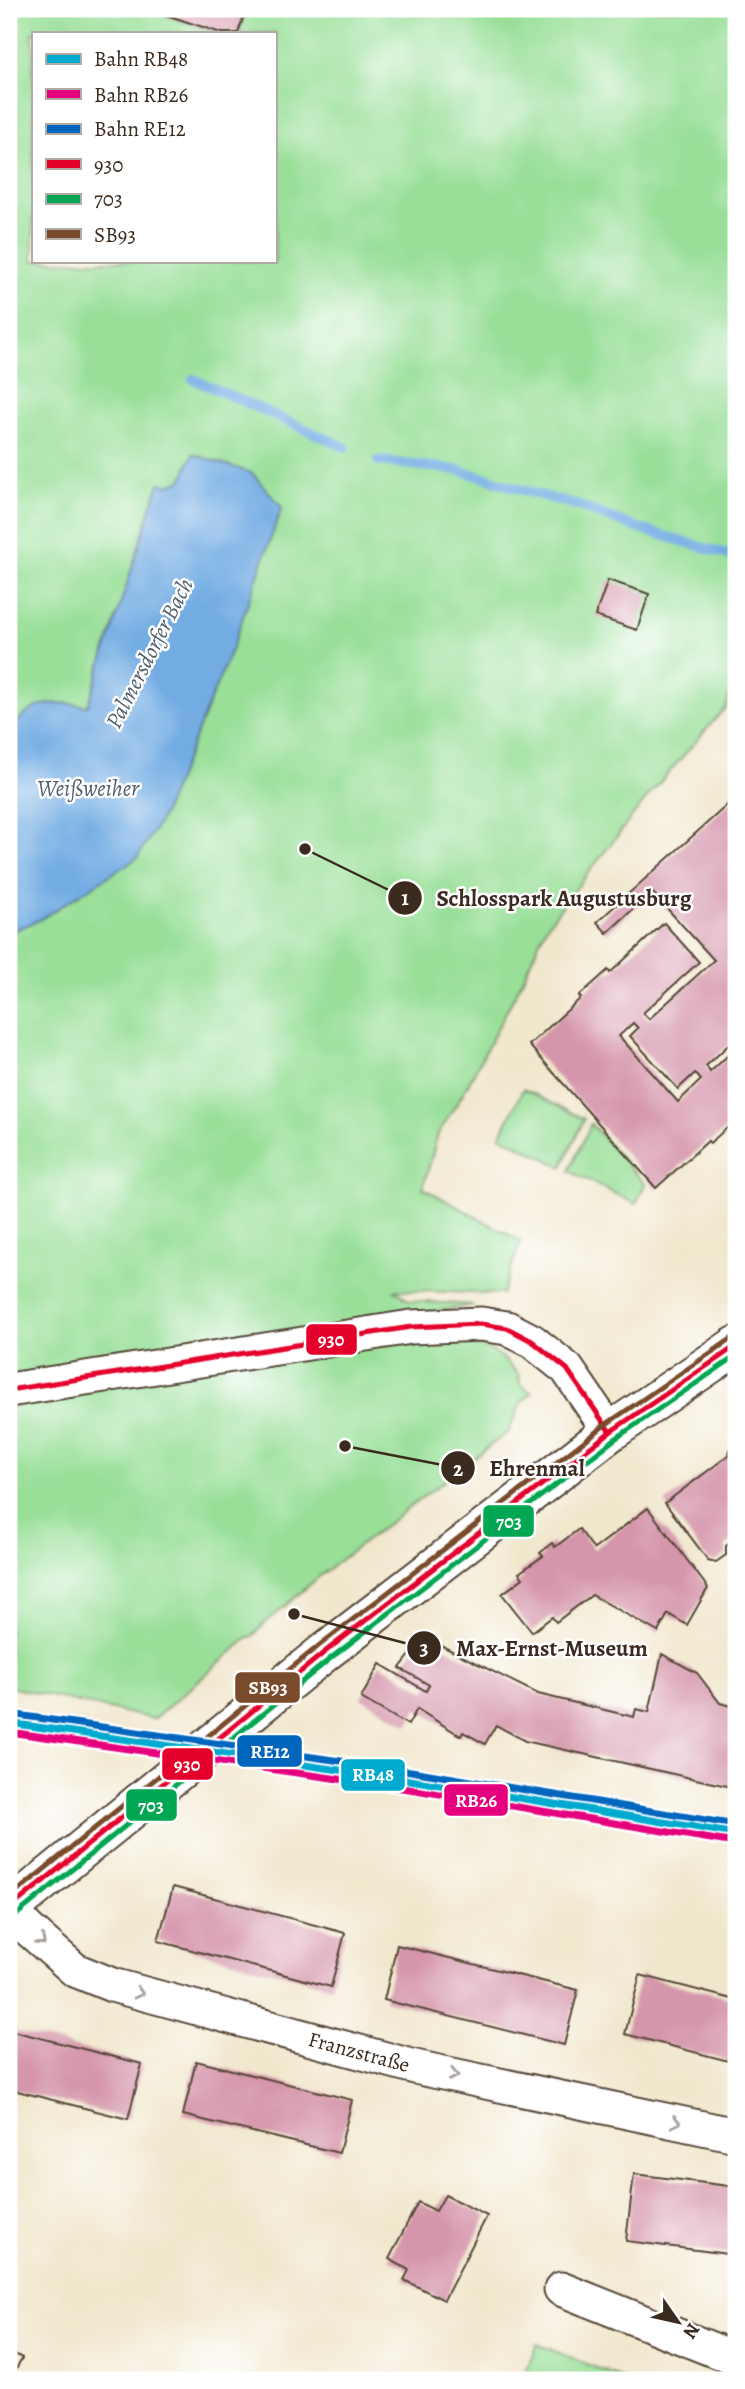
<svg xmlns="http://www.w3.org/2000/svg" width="745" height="2389" font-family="Alegreya,serif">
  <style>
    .green { fill: #99df98; stroke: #6a845b; stroke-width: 2 }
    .water { fill: #72ace3; stroke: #566b80; stroke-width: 2 }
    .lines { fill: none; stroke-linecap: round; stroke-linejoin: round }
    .stream { stroke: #72ace3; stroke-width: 10 }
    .building { fill: #d595aa; fill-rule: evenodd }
    .minor-casing { stroke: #564638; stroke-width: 37 }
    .secondary-casing { stroke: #564638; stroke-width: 42 }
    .minor { stroke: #fff; stroke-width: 33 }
    .secondary { stroke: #fff; stroke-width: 38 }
    .bus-1-casing { stroke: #fff; stroke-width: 10 }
    .bus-2-casing { stroke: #fff; stroke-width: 10 }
    .bus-3-casing { stroke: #fff; stroke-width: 10 }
    .bus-1 { stroke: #e4002b; stroke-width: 5 }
    .bus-2 { stroke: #00a651; stroke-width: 5 }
    .bus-3 { stroke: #7a4b2a; stroke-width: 5 }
    .rail-1-casing { stroke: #fff; stroke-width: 12 }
    .rail-2-casing { stroke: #fff; stroke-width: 12 }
    .rail-3-casing { stroke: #fff; stroke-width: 12 }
    .rail-1 { stroke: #00a9ce; stroke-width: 7 }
    .rail-2 { stroke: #e5007d; stroke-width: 7 }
    .rail-3 { stroke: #0065bd; stroke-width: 7 }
    .oneway { stroke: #a79f9a }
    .labels { text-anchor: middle; stroke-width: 5; stroke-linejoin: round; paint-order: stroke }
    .street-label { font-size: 21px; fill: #3b2a1e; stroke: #fff }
    .water-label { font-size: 23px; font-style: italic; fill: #515e6d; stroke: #fff }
    .leader { fill: none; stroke: #3b2a1e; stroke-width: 2.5 }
    .callout-dot { fill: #3b2a1e; stroke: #fff; stroke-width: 2.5 }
    .mark-label { font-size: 21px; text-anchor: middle; font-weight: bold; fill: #fff }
    .callout-label { font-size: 23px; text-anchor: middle; font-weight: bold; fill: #3b2a1e; stroke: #fff; stroke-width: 5; stroke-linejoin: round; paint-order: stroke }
    .line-badge { stroke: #fff; stroke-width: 2.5 }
    .badge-label { font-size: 19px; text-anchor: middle; font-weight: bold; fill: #fff }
  </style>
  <rect width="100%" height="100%" fill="#fff"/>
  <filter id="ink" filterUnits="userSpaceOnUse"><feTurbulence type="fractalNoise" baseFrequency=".0143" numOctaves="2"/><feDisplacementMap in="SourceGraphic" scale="14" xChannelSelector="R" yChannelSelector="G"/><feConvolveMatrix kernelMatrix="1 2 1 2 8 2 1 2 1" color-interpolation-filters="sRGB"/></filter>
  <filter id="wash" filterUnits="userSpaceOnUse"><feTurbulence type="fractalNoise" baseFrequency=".00686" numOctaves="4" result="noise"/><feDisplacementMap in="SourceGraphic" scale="28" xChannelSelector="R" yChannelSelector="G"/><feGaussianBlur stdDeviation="1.57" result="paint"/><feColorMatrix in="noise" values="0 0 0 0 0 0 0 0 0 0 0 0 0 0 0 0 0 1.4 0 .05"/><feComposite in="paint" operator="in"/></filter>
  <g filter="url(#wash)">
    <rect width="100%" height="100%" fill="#f1e7cd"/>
    <!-- green -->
    <g class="green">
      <polygon points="9,9 145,9 219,33 33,33 33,261 275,261 275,33 239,33 247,9 736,9 736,671 726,707 650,794 546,927 521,983 465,1090 438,1134 423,1188 521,1241 502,1294 395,1290 410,1301 474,1305 426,1313 467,1344 489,1349 502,1357 519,1375 520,1384 532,1393 521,1403 509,1431 321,1575 264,1624 251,1638 248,1638 154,1719 9,1687"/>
      <polygon points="523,1089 584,1119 562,1167 500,1136"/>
      <polygon points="591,1124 645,1184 636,1204 569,1171"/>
      <polygon points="537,2344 626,2380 522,2380"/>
    </g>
    <!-- water -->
    <path class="water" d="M193 454 252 473 282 507 232 648 161 819 137 858 39 920 13 931H9V733C32 699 51 701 88 706L159 483 168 485 182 480Z"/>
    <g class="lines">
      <!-- stream -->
      <g class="stream">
        <polyline points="193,379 345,447"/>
        <polyline points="378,461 457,470 491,479 512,487 579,506 637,528 736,557"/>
      </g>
    </g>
    <g id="blocks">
      <!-- building -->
      <g class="building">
        <polygon points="148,9 246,9 238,33 221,33"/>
        <polygon points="608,580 649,594 637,630 595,616"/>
        <path d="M736 797V1038L706 1066 710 1072 736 1048V1120L710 1143 708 1141 656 1188 529 1045 581 998 579 996 608 970 610 973 664 923 699 962 643 1013 649 1019 714 960 652 892 607 933 597 922ZM633 1023 638 1028 630 1036 678 1089 695 1073 701 1080 678 1102 619 1036Z"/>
        <polygon points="736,1445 736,1538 726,1546 726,1555 716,1562 708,1560 665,1503 729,1455 729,1451"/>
        <polygon points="648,1508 708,1588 687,1625 668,1614 658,1632 592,1595 556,1622 552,1617 532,1632 502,1594 523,1578 519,1573 543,1556 540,1553 552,1543 555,1547 579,1529 594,1549"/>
        <polygon points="424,1637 538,1694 634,1717 636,1709 649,1712 662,1654 697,1673 720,1703 736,1707 736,1788 525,1741 496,1725 485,1744 463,1732 461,1736 417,1709 408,1725 361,1698 380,1664 426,1691 429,1685 400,1668"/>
        <polygon points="173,1887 345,1933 331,1987 158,1941"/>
        <polygon points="397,1945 578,1990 564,2045 384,2000"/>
        <polygon points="640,1975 736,2000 736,2063 625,2034"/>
        <polygon points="9,2030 142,2064 128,2119 9,2089"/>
        <polygon points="196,2061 352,2100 339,2153 183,2115"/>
        <polygon points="634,2174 736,2187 736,2255 626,2241"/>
        <polygon points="445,2195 487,2216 444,2300 404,2280 409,2270 389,2259 418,2202 436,2211"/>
        <polygon points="9,2351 22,2358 10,2380 9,2380"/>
      </g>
    </g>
  </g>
  <g filter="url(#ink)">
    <use href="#blocks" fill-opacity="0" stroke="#564638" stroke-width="2"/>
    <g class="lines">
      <!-- minor casing -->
      <g class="minor-casing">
        <g id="minor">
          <polyline points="9,1390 411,1327 481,1324 507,1328 532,1341 567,1369 610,1432"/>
          <polyline points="11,1908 27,1928 75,1970 112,1985 415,2067 736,2135"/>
          <polyline points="561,2289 736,2359"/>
        </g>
      </g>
      <!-- secondary casing -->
      <g class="secondary-casing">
        <polyline id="secondary" points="9,1909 326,1651 610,1432 736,1346"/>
      </g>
      <!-- minor -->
      <use href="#minor" class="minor"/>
      <!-- secondary -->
      <use href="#secondary" class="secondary"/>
      <!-- bus-1 casing -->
      <g class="bus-1-casing">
        <g id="bus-1">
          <polyline points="9,1390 411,1327 481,1324 507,1328 532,1341 567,1369 610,1432"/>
          <polyline points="9,1909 326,1651 610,1432 736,1346"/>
        </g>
      </g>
      <!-- bus-2 casing -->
      <g class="bus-2-casing">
        <polyline id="bus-2" points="15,1916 331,1658 615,1439 736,1356"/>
      </g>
      <!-- bus-3 casing -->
      <g class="bus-3-casing">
        <polyline id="bus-3" points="9,1898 321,1644 605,1425 731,1339"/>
      </g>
      <!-- bus-1 -->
      <use href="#bus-1" class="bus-1"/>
      <!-- bus-2 -->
      <use href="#bus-2" class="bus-2"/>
      <!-- bus-3 -->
      <use href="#bus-3" class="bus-3"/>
      <!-- rail-1 casing -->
      <g class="rail-1-casing">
        <polyline id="rail-1" points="9,1723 410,1780 736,1834"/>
      </g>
      <!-- rail-2 casing -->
      <g class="rail-2-casing">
        <polyline id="rail-2" points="9,1732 409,1789 735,1843"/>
      </g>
      <!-- rail-3 casing -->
      <g class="rail-3-casing">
        <polyline id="rail-3" points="10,1714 411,1771 736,1825"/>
      </g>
      <!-- rail-1 -->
      <use href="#rail-1" class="rail-1"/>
      <!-- rail-2 -->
      <use href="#rail-2" class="rail-2"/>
      <!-- rail-3 -->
      <use href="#rail-3" class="rail-3"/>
    </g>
    <!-- one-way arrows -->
    <defs><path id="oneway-chevron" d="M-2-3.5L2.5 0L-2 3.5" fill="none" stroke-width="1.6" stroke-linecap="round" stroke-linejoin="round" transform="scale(1.75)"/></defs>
    <g class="oneway">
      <use href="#oneway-chevron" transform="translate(41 1941) rotate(42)"/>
      <use href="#oneway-chevron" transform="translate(139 1993) rotate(15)"/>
      <use href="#oneway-chevron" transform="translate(454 2075) rotate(12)"/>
      <use href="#oneway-chevron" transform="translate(676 2122) rotate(12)"/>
    </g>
  </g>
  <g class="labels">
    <!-- street labels -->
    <g class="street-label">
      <text transform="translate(359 2052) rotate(15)" y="7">Franzstraße</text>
    </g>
    <!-- water labels -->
    <g class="water-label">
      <text transform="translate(149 653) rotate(-63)" y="8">Palmersdorfer Bach</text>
      <text x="88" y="796">Weißweiher</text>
    </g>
  </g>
  <!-- callouts -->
  <path class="leader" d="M305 849L405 898M345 1446L458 1468M294 1614L424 1648"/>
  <g class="callout-dot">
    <circle cx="305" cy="849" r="7"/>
    <circle cx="345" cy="1446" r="7"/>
    <circle cx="294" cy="1614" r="7"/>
    <circle cx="405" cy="898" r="18"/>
    <circle cx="458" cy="1468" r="18"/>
    <circle cx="424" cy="1648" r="18"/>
  </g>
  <g class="mark-label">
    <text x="405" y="905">1</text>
    <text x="458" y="1476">2</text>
    <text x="424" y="1655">3</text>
  </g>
  <g class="callout-label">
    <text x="564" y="906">Schlosspark Augustusburg</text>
    <text x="537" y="1476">Ehrenmal</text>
    <text x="552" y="1656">Max-Ernst-Museum</text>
  </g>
  <g class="line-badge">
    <rect x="305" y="1323" width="53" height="33" rx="7" fill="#e4002b"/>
    <rect x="482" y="1504" width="53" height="34" rx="7" fill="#00a651"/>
    <rect x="234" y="1671" width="67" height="33" rx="7" fill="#7a4b2a"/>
    <rect x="236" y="1734" width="67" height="34" rx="7" fill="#0065bd"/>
    <rect x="161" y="1747" width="53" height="34" rx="7" fill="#e4002b"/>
    <rect x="340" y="1758" width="66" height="34" rx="7" fill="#00a9ce"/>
    <rect x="443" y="1783" width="66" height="34" rx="7" fill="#e5007d"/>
    <rect x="125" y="1788" width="53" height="34" rx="7" fill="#00a651"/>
  </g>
  <g class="badge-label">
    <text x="331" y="1346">930</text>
    <text x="509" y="1528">703</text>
    <text x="268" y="1694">SB93</text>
    <text x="270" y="1758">RE12</text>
    <text x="187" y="1771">930</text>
    <text x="373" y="1781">RB48</text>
    <text x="476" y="1807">RB26</text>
    <text x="151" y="1812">703</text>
  </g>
  <!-- margin -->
  <rect width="745" height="2389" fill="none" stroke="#fff" stroke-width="35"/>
  <!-- legend -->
  <rect x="32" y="32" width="245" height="231" fill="#ffffff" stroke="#b1aaa5" stroke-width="2"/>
  <rect x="46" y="54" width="35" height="10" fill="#00a9ce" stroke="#b1aaa5" stroke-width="2"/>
  <text x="94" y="66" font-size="21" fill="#3b2a1e">Bahn RB48</text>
  <rect x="46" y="89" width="35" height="10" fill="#e5007d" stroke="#b1aaa5" stroke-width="2"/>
  <text x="94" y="102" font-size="21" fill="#3b2a1e">Bahn RB26</text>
  <rect x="46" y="124" width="35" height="10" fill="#0065bd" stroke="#b1aaa5" stroke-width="2"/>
  <text x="94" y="136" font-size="21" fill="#3b2a1e">Bahn RE12</text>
  <rect x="46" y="159" width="35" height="10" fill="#e4002b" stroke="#b1aaa5" stroke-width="2"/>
  <text x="94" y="172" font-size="21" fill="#3b2a1e">930</text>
  <rect x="46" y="194" width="35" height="10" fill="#00a651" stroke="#b1aaa5" stroke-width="2"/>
  <text x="94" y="206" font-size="21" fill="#3b2a1e">703</text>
  <rect x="46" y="229" width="35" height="10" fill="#7a4b2a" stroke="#b1aaa5" stroke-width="2"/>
  <text x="94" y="242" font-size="21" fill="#3b2a1e">SB93</text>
  <!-- north arrow -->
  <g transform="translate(678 2322) rotate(124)" stroke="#ffffff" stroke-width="5" paint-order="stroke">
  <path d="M0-5L12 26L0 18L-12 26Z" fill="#3b2a1e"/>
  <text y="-10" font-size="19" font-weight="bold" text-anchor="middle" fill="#3b2a1e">N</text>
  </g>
</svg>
